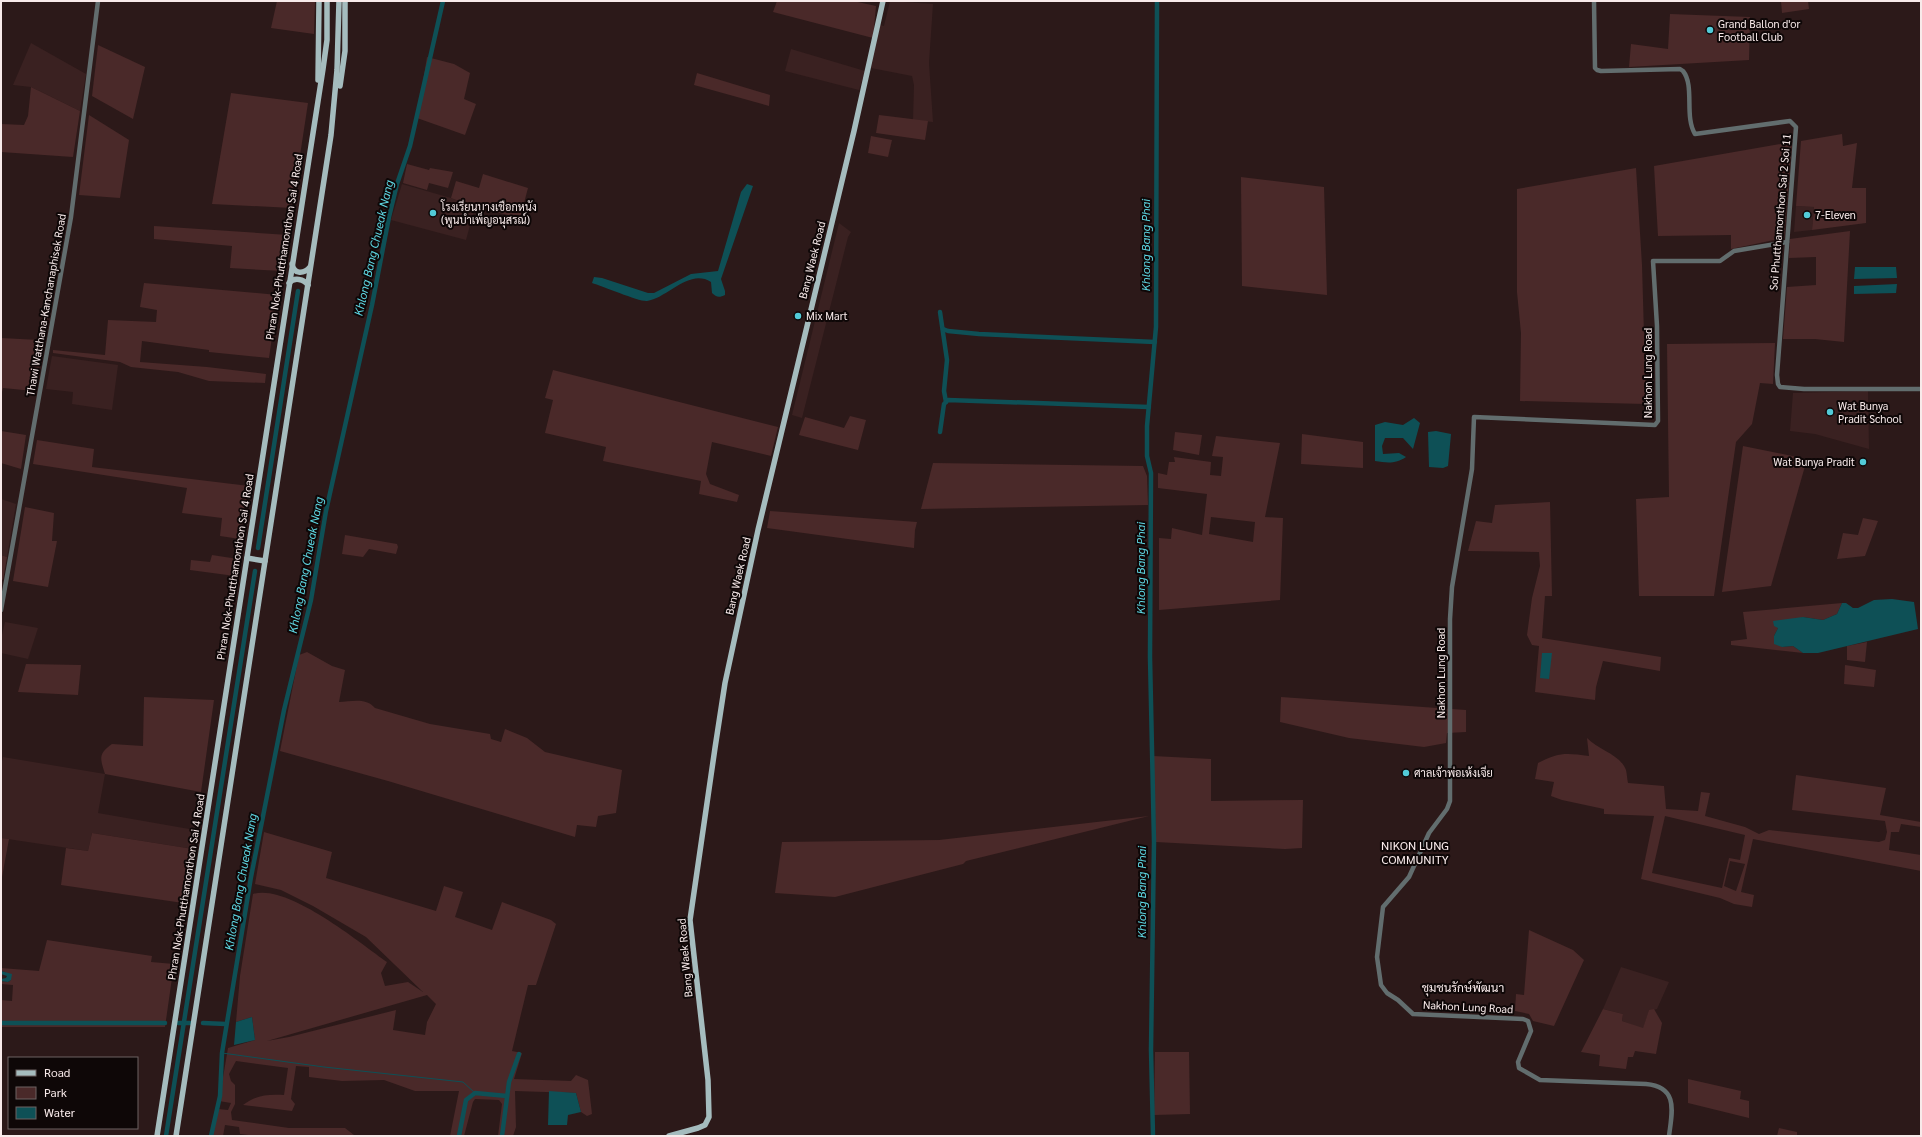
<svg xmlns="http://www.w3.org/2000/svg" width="1922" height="1137" font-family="Georgia,Sarabun,serif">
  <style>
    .built { fill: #3a2121 }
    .green { fill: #4a2929; fill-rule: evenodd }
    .water { fill: #0e5056 }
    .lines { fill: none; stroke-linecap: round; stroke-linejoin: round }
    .stream { stroke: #0e5056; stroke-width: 1 }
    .canal { stroke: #0e5056; stroke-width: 4.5 }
    .minor { stroke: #626d6e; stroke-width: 4.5 }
    .major { stroke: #a5bcbe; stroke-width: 5.5 }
    .poi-dot { fill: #52cbd8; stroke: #0e0707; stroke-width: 1.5 }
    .labels { text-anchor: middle; stroke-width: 4; stroke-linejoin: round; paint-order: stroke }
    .poi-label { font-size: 11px; fill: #f8eaea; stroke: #0e0707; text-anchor: start }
    .street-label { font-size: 11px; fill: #f8eaea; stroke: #0e0707 }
    .water-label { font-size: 12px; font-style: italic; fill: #5ed6e2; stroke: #0e0707 }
    .neighbourhood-label { font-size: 12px; fill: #f8eaea; stroke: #0e0707 }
  </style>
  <rect width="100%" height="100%" fill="#2c1919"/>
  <!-- built -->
  <g class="built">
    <polygon points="890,1 933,4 929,63 933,122 913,120 914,85 912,76 871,68 880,25 884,26"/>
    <polygon points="31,43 86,74 80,111 31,87 13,85"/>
    <polygon points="791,49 865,71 859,90 785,71"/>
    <polygon points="402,184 451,198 475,207 466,240 391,220"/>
    <polygon points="1796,206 1814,207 1812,230 1794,232"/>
    <polygon points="839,223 851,232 848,237 802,418 792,415"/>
    <polygon points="52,356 118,365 112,410 72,404 73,392 46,389"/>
    <polygon points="1868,391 1869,449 1815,434 1790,431 1793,393"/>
    <polygon points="1,499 16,504 7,557 1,555"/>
    <polygon points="5,622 38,628 28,659 1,653 1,639"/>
    <polygon points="3,757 105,774 98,813 195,830 193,849 92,833 88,851 1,838 1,765"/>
    <polygon points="1621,967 1669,982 1657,1009 1649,1011 1643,1029 1622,1021 1623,1014 1603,1009"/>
  </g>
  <!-- green -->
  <g class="green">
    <polygon points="277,1 315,1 314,34 271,28"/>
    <polygon points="777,1 853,1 876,6 873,38 773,12"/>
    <polygon points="1781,1 1808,1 1809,9 1782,13"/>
    <polygon points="1670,14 1750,17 1749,60 1629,67 1631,44 1668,49"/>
    <polygon points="98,45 145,67 133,119 92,96"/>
    <polygon points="427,57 454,64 470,73 464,99 476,104 465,135 417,118"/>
    <polygon points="697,73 770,95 769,106 694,85"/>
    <polygon points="31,87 80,111 73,157 1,152 1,124 24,125 28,116"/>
    <polygon points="231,93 308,103 292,208 212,204"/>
    <polygon points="89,115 129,140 120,198 79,195"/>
    <polygon points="879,115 928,121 925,140 876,133"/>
    <polygon points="1842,134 1843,146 1857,143 1852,188 1866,188 1866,223 1812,230 1814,207 1796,206 1801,141"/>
    <polygon points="871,136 892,140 888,157 868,153"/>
    <polygon points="1792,142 1784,238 1731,249 1731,235 1658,236 1654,166"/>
    <polygon points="407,164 429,170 430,168 453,172 448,188 429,183 427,190 403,183"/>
    <polygon points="1636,168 1642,265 1646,404 1520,401 1521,333 1517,292 1517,189"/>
    <polygon points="483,174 528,188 520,218 475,207 451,198 456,181 479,188"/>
    <polygon points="1241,177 1324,187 1327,295 1242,286"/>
    <polygon points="154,226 288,235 282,271 230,268 232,246 154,239"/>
    <polygon points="1850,231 1844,342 1815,339 1783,339 1787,287 1816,285 1816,257 1789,258 1790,239"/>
    <polygon points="50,271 57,271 34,391 3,388 1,396 1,338 39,340"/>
    <polygon points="144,283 278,295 269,358 209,352 209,350 142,341 140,362 207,367 266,374 265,383 209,381 178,372 131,367 120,362 53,353 53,350 105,355 108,320 156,322 157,310 140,307"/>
    <polygon points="1775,343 1773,384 1760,383 1752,424 1736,442 1714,596 1639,596 1636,499 1669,497 1667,344"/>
    <polygon points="553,370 778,427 771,456 712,442 706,474 710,484 739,495 737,502 699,494 701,481 603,461 606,447 545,433 553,400 545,398"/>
    <polygon points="850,416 866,420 858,450 799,435 805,417 844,428"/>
    <polygon points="1,431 26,435 21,469 1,463"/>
    <polygon points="1175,432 1202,435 1199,455 1173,450"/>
    <polygon points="1302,434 1363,442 1363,468 1301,464"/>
    <path d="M1216 436 1280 443 1265 517 1283 518 1280 600 1159 610V538L1171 539 1172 528 1202 535 1207 494 1158 488V473L1167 475 1169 462H1175L1174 457 1211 462 1210 475 1221 476 1223 457 1212 456ZM1211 517 1255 522 1253 542 1209 534Z"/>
    <polygon points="37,440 94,449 92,467 249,486 240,539 220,536 222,518 182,513 187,488 33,464"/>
    <polygon points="1743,446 1807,459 1771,586 1722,592"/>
    <polygon points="933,463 1143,466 1147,476 1148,505 921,509"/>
    <polygon points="1550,502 1552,596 1545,596 1542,638 1661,657 1660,671 1603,661 1596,687 1595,700 1535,692 1539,646 1532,645 1527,635 1532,598 1540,566 1539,552 1468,551 1476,521 1492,523 1495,505"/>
    <polygon points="25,507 54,513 52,541 57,541 48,587 13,581"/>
    <polygon points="770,511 917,522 915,530 914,548 767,528"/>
    <polygon points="1863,518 1878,521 1865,556 1837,559 1843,533 1858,535"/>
    <polygon points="345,535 397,544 398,547 396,554 369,549 363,557 342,554"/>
    <polygon points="1,555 7,557 3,580 1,579"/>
    <polygon points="212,555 238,559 235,576 190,570 191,560 210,562"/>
    <polygon points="1842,603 1837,614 1823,620 1803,617 1778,628 1774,636 1782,647 1793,646 1803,653 1731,645 1731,641 1747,639 1743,612"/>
    <polygon points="1867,642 1865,662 1847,660 1847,646"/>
    <path d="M307 652 332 666 345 670 339 702C351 702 365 697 375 708L430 724 490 734 491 739 501 742 505 729 527 738 545 752 622 770 616 813 598 816 596 827 577 825 575 837 388 781 280 751 299 655Z"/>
    <polygon points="26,664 81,665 78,695 18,692"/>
    <polygon points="1845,665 1876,670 1874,687 1844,684"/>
    <path d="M144 697 214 700 201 792 105 774C100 758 98 754 112 744L143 746Z"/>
    <polygon points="1281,697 1466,710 1466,732 1447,733 1446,743 1424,747 1349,738 1280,722"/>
    <path d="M1587 738C1598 750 1620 754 1626 770 1627 774 1627 779 1628 783L1664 786 1666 809 1698 811 1701 792 1710 793 1705 816 1745 827 1759 834 1769 830 1879 842 1885 840 1887 832 1885 821 1792 810 1796 775 1886 788 1880 815 1921 822V827L1901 824 1899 832H1891L1889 850 1921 855V871L1753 839 1741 892 1754 895 1752 907 1734 904 1720 898 1641 879 1654 816 1604 814V809L1562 800 1551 796 1554 782 1535 779 1538 763C1559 752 1566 753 1589 756ZM1665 816 1745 835 1740 860 1729 858 1722 888 1652 873ZM1730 861 1745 864 1736 891 1724 886Z"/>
    <polygon points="1153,756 1211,759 1211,801 1303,800 1302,848 1285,849 1156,842"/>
    <polygon points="1149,816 966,861 963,864 835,897 775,893 782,842 939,840"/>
    <path d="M264 832 332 852 326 878 436 911 444 886 463 892 455 917 492 930 502 902 551 920 556 924 536 985H528L512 1051 522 1053 514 1079 571 1081 576 1075 588 1080 592 1114 587 1116 581 1112 576 1093 515 1091 516 1127 513 1136H498L502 1104 499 1100 475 1099 473 1102 464 1136H450L459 1091H415L384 1080 342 1081 309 1077V1067L296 1066 291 1099 295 1104 292 1111 243 1105C256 1095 268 1094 284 1095L288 1068 236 1061 229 1074 231 1081 235 1085V1104L231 1112 232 1120 289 1128H345L354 1135 372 1136H256L240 1134 239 1127 225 1125 223 1136H212L218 1109 228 1110 231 1103 219 1101 228 1048 255 1040 252 1017 236 1022 240 976 253 894C287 883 359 942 387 962L381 973 385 986 408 982 423 992 366 937 313 906 281 890 255 884ZM427 995 436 1004 427 1022 425 1035 393 1030 396 1010 289 1037 267 1041Z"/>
    <polygon points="92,833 193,849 183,903 61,885 66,848 88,851"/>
    <polygon points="1,838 9,839 2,877 1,877"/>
    <polygon points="1529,930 1573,950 1584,960 1554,1026 1533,1021 1529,1014 1515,1011 1516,994 1524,995"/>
    <polygon points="47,940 152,956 151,962 174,964 165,1027 1,1027 1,1000 12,1001 13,985 1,984 1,981 8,982 11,980 5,972 1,971 1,968 39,971"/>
    <polygon points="1603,1009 1623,1014 1622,1021 1643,1028 1649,1010 1654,1009 1662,1023 1656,1054 1635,1051 1633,1057 1628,1057 1626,1069 1599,1066 1600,1055 1581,1052"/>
    <polygon points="1155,1052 1189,1052 1190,1114 1154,1115"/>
    <polygon points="1688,1079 1741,1091 1740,1099 1749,1101 1749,1118 1688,1103"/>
    <polygon points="1779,1128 1797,1132 1797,1136 1777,1136"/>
  </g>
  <!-- water -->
  <g class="water">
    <path d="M747 184 753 186 721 279 725 291V295C719 298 716 297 712 293L711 282C689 268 668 298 647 301 640 302 602 286 592 283L594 277 602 278 648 293H654L691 274 718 271 741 192Z"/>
    <polygon points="1855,267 1896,267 1897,278 1854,279"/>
    <polygon points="1897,284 1896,293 1854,294 1854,286"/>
    <path d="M1414 418 1420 423 1413 449 1403 438H1385L1382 446 1383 454 1399 453 1406 457C1396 464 1387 463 1375 461V425L1385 422 1403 425Z"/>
    <polygon points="1436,431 1451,434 1448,466 1443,468 1429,467 1428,432"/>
    <polygon points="1892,599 1914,602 1918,629 1818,653 1803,653 1793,646 1782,647 1774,644 1774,636 1778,628 1774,626 1773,621 1803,617 1823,620 1837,614 1842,603 1846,603 1853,608 1858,608 1874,600"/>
    <polygon points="1542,653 1552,653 1549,679 1540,678"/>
    <polygon points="1,971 12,974 11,980 8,982 1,981 1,979 6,978 7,976 1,974"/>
    <polygon points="252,1017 255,1040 234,1045 236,1022"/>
    <polygon points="549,1091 576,1093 581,1112 568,1115 567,1125 548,1125"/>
  </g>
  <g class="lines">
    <!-- stream -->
    <polyline class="stream" points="222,1053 324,1067 463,1082 475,1093"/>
    <!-- canal -->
    <g class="canal">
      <polyline points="940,312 947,360 944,391 946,402"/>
      <polyline points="943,329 948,331 979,334 1155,342"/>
      <polyline points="940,432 944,404 948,400 1149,407"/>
      <polyline points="258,548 298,291"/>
      <polyline points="1,1023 165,1023"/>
      <polyline points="178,1023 190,1023"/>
      <polyline points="203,1023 226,1024"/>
      <polyline points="166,1136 255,571"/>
      <polyline points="211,1136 220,1096 222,1053 251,877 284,710 311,600 326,511 372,305 389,217 397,184 410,146 443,1"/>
      <polyline points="459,1136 466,1100 475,1093 507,1096"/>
      <polyline points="502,1136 509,1082 519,1054"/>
      <polyline points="1153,1136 1151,1050 1154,842 1150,657 1151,473 1147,456 1147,426 1156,327 1157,1"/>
    </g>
    <!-- minor -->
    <g class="minor">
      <path d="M1594 1 1595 68 1597 70 1601 71 1680 69 1683 71C1695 86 1684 116 1695 134L1790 121 1796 127 1777 375 1778 384 1780 387 1804 389H1921"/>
      <polyline points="1,610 71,217 98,1"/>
      <path d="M1669 1136C1672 1112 1679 1087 1646 1084L1540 1080 1519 1068 1518 1062 1531 1031 1528 1021 1523 1019 1413 1014 1398 1000 1387 993 1381 985 1377 957 1383 907 1409 877 1429 833 1447 809 1450 801V619L1452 587 1472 469 1474 417 1655 425 1658 421 1657 326 1653 261H1720L1734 251 1787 242"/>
    </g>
    <!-- major -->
    <g class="major">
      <polyline points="318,80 319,1"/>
      <polyline points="340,86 345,51 345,1"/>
      <path d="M292 264C294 275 304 274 310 267"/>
      <path d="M289 283C294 277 304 279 308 285"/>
      <polyline points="247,558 265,561"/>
      <polyline points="157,1136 323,69 327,40 327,1"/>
      <polyline points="176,1136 331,135 337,70 339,1"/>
      <polyline points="669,1136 698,1128 705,1125 709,1117 708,1080 690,920 715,748 725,683 758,530 854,131 883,1"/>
    </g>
  </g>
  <!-- markers -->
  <g class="poi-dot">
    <circle cx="1710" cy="30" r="4"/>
    <circle cx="433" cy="213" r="4"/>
    <circle cx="1807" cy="215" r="4"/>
    <circle cx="798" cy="316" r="4"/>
    <circle cx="1830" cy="412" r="4"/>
    <circle cx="1863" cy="462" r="4"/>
    <circle cx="1406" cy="773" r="4"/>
  </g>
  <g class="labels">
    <!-- poi labels -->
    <g class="poi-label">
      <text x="1718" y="28">Grand Ballon d'or<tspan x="1718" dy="13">Football Club</tspan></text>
      <text x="441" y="211">โรงเรียนบางเชือกหนัง<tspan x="441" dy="13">(พูนบำเพ็ญอนุสรณ์)</tspan></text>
      <text x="1815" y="219">7-Eleven</text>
      <text x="806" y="320">Mix Mart</text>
      <text x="1838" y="410">Wat Bunya<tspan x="1838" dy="13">Pradit School</tspan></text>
      <text x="1855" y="466" text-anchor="end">Wat Bunya Pradit</text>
      <text x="1414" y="777">ศาลเจ้าพ่อเห้งเจีย</text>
    </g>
    <!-- street labels -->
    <g class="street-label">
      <text transform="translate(1780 212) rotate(-85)" y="4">Soi Phutthamonthon Sai 2 Soi 11</text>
      <text transform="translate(284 247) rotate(-81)" y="4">Phran Nok-Phutthamonthon Sai 4 Road</text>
      <text transform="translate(812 260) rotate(-76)" y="4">Bang Waek Road</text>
      <text transform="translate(46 305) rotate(-80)" y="4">Thawi Watthana-Kanchanaphisek Road</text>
      <text transform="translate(1648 373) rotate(-90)" y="4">Nakhon Lung Road</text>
      <text transform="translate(235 567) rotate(-81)" y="4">Phran Nok-Phutthamonthon Sai 4 Road</text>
      <text transform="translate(738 576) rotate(-77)" y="4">Bang Waek Road</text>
      <text transform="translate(1441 673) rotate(-90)" y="4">Nakhon Lung Road</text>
      <text transform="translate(186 887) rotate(-81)" y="4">Phran Nok-Phutthamonthon Sai 4 Road</text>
      <text transform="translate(685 958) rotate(-95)" y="4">Bang Waek Road</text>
      <text transform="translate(1468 1007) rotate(3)" y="4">Nakhon Lung Road</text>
    </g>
    <!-- water labels -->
    <g class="water-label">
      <text transform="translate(1146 245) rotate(-90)" y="4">Khlong Bang Phai</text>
      <text transform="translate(374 248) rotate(-77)" y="4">Khlong Bang Chueak Nang</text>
      <text transform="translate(306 565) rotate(-79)" y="4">Khlong Bang Chueak Nang</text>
      <text transform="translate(1141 568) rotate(-90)" y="4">Khlong Bang Phai</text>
      <text transform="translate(241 882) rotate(-80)" y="4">Khlong Bang Chueak Nang</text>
      <text transform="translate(1142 892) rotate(-90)" y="4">Khlong Bang Phai</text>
    </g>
    <!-- neighbourhood labels -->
    <g class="neighbourhood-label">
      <text x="1415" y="850">NIKON LUNG<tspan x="1415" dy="14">COMMUNITY</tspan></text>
      <text x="1463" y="992">ชุมชนรักษ์พัฒนา</text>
    </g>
  </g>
  <!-- border -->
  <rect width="1922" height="1137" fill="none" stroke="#f8eaea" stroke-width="4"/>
  <!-- legend -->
  <rect x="8" y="1057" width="130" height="72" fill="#0e0707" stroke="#6c6262"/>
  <rect x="16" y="1070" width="20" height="6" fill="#a5bcbe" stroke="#6c6262"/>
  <text x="44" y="1077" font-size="12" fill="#f8eaea">Road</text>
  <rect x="16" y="1087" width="20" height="12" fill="#4a2929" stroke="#6c6262"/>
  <text x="44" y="1097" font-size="12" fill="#f8eaea">Park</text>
  <rect x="16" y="1107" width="20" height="12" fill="#0e5056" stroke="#6c6262"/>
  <text x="44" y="1117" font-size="12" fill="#f8eaea">Water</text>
</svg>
